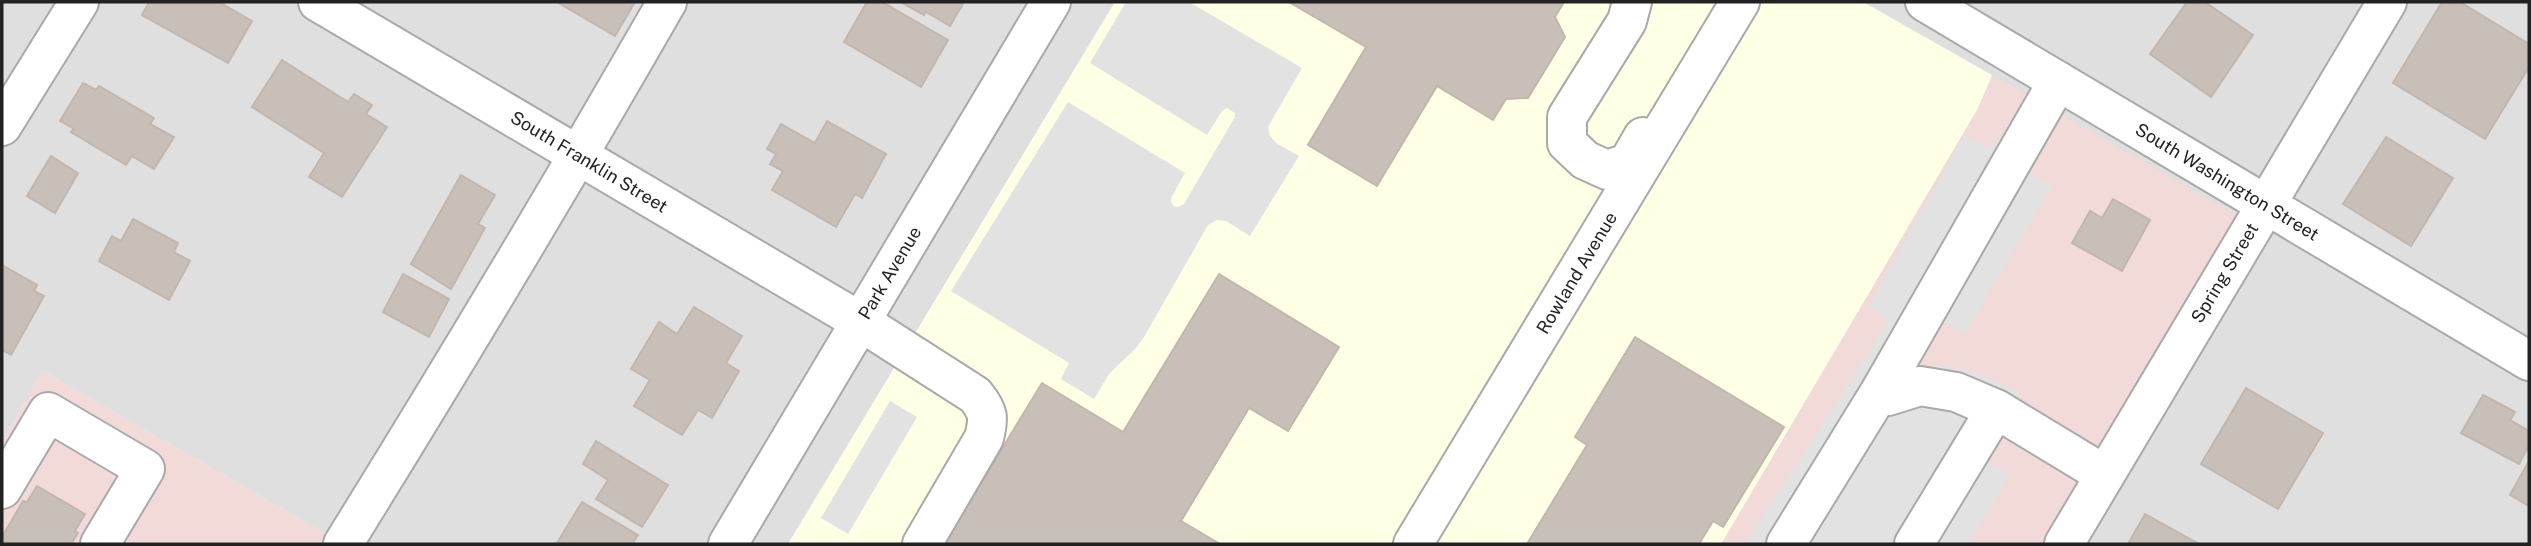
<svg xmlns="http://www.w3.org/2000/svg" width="2531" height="546" font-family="'Public Sans',sans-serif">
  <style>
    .residential { fill: #e0dfdf }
    .commercial { fill: #f2dad9 }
    .education { fill: #ffffe5 }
    .parking { fill: #e2e2e2 }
    .building { fill: #c7bfb8; stroke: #c4b6ab; stroke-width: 2 }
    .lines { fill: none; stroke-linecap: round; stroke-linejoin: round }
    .minor-casing { stroke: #a9a9a9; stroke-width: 42 }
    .minor { stroke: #fff; stroke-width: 38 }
    .labels { text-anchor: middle; stroke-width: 6; stroke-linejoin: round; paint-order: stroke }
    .street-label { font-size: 18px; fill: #222; stroke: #fff }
  </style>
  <rect width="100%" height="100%" fill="#f2efe9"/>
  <!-- residential -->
  <g class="residential">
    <polygon points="2,2 1115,2 788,544 343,544 43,371 2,442"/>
    <polygon points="1863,2 2529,2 2529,544 2084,544 2266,233"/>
  </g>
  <!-- commercial -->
  <g class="commercial">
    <polygon points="1992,75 2267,233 2084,544 1721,544 1978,108"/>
    <polygon points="43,371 343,544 2,544 2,442"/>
  </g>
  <!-- education -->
  <polygon class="education" points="1115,2 1863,2 1992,75 1978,108 1721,544 788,544"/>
  <!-- parking -->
  <g class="parking">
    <polygon points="1126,2 1189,2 1302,68 1268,127 1270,136 1276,143 1299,156 1250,236 1226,221 1217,220 1208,225 1144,337 1136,348 1109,374 1094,399 1061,379 1069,363 951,291 1068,102 1185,173 1172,196 1171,201 1173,206 1178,207 1184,204 1235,117 1235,113 1227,108 1222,111 1207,135 1090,63"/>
    <polygon points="2005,131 2035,146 2026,168 2031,174 2052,186 1964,335 1940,320 1915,359 1921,367 1944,365 1981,374 2020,392 1981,458 2010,475 1969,544 1745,544 1888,321 1868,307 1964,135 1988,148 1994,144"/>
    <polygon points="890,401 917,417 848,534 821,518"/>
  </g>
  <!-- building -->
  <g class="building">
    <polygon points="149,2 219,2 252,21 228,63 142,15"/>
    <polygon points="557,2 635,2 615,36"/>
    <polygon points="867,2 882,2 948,40 921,87 844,42"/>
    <polygon points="964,2 950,26 926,12 924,15 902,3"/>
    <polygon points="1289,2 1564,2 1555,17 1565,37 1528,98 1506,99 1493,120 1437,86 1377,186 1308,145 1366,47"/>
    <polygon points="2187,2 2205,2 2253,35 2211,97 2150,54"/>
    <polygon points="2442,2 2460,2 2529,44 2529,67 2485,139 2393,83"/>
    <polygon points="282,60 348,102 354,94 372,105 366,114 387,127 342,197 309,177 324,153 252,107"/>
    <polygon points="83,83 96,90 99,86 154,118 150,124 174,137 154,169 132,156 126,165 71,132 74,129 60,121"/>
    <polygon points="827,121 886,154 862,198 855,194 836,227 772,190 783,171 770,164 776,154 767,149 781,124 815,143"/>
    <polygon points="2386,137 2453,178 2411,246 2343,204"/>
    <polygon points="51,156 78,173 55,213 27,196"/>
    <polygon points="461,175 495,195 478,224 485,228 451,289 411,264"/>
    <polygon points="2113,199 2150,220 2122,271 2072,243 2090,211 2102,218"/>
    <polygon points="133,219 178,243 174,252 190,261 169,300 99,261 112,236 121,241"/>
    <polygon points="2,265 37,285 34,291 44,296 11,355 2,350"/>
    <polygon points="403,274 449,299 429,337 383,312"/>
    <polygon points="1219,274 1339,347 1288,431 1249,408 1181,521 1220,544 944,544 1042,383 1123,432"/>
    <polygon points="694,307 742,336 726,363 739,371 712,418 698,410 682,435 634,406 650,380 631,369 659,322 677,334"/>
    <polygon points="1635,337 1784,427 1723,527 1713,521 1699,544 1527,544 1587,445 1575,437"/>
    <polygon points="2246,388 2323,433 2278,509 2201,464"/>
    <polygon points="2483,395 2515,412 2510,420 2529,431 2529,445 2519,464 2461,433"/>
    <polygon points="596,441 668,485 642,527 596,499 608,480 583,464"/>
    <polygon points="2529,461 2529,506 2510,495"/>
    <polygon points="37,486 85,514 75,531 78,533 71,544 2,544 2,537 23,501 27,502"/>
    <polygon points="582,502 638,535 632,544 557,543"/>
    <polygon points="2145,514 2199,544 2128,544"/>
  </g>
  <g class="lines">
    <!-- minor casing -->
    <g class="minor-casing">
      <g id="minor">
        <path d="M318 2 861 322 975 395C989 412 989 418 984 438L922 544"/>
        <polyline points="1632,2 1627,21 1567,117 1567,143 1585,160 1607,170 1628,163 1643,137"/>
        <polyline points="1925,2 2529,361"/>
        <polyline points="2,126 79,2"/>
        <polyline points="1881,390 1888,396 1920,386 1956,392 1996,409"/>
        <polyline points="2,489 48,412 145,469 100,544"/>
        <path d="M343 544C454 365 562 185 667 2"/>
        <polyline points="728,544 1051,2"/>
        <polyline points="1413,544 1740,2"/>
        <polyline points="1786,544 1881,390 2058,81"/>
        <polyline points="1914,544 1996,409 2105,475"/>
        <polyline points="2064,544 2387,2"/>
      </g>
    </g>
    <!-- minor -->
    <use href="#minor" class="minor"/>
  </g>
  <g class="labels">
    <!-- street labels -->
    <g class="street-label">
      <text transform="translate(589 162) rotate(31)" y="6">South Franklin Street</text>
      <text transform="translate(2227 182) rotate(31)" y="6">South Washington Street</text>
      <text transform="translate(890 273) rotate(-59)" y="6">Park Avenue</text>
      <text transform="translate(1577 273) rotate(-59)" y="6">Rowland Avenue</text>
      <text transform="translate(2225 273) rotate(-59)" y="6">Spring Street</text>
    </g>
  </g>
  <!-- border -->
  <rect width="2531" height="546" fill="none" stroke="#222222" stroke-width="7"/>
</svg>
